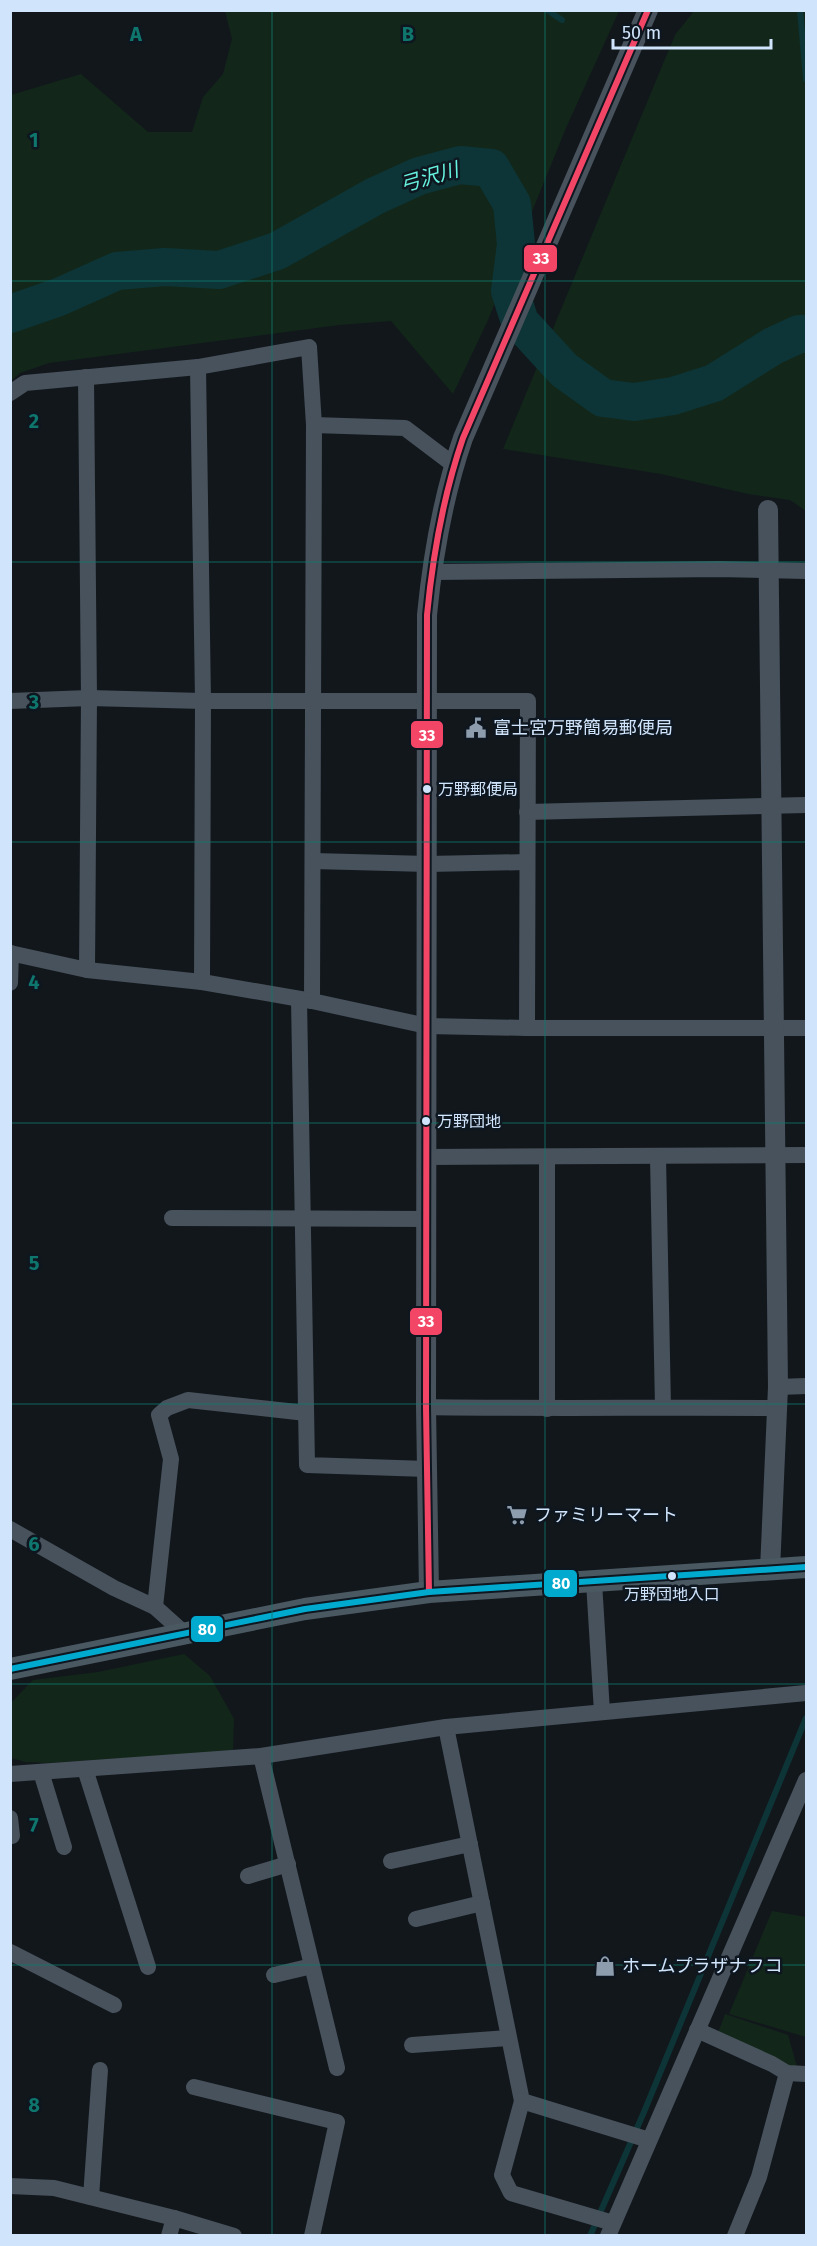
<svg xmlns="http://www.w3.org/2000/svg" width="817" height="2246" font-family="'Fira Sans','Noto Sans JP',sans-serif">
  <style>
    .green { fill: #12271a }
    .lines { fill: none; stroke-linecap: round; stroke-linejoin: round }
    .stream { stroke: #0d3537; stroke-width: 6 }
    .river { stroke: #0d3537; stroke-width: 38 }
    .minor { stroke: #48525c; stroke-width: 16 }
    .tertiary { stroke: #48525c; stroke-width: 20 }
    .secondary { stroke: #4a5862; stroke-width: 22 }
    .bus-1-casing { stroke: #0e1620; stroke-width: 10 }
    .bus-2-casing { stroke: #0e1620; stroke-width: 10 }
    .bus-1 { stroke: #f34667; stroke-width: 6 }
    .bus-2 { stroke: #00a9ce; stroke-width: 6 }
    .grid { fill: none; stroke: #0f766e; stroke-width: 1.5; stroke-opacity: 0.55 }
    .bus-dot { fill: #d0e5fc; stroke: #0e1620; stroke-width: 2 }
    .labels { text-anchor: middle; stroke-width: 5; stroke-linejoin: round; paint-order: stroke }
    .bus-label { font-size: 16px; fill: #d0e5fc; stroke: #0e1620; text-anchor: start }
    .poi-label { font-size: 18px; fill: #d0e5fc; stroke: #0e1620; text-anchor: start }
    .water-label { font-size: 20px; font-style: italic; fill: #66f4e0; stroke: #0e1620 }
    .grid-label { font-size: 20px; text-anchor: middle; font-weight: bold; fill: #0f766e; stroke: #0e1620; stroke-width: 5; stroke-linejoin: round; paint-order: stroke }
    .line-badge { stroke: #0e1620; stroke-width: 2 }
    .badge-label { font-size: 16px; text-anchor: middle; font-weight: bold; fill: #fff }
  </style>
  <rect width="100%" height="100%" fill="#12171c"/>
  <!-- green -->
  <g class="green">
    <polygon points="225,11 619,11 566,128 488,320 453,394 391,321 339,325 49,363 20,373 11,381 11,95 81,74 148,132 192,132 203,97 223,74 232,39"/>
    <polygon points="694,11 806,11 806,511 790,500 748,494 661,474 503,449 675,35"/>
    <polygon points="184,1654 210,1676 234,1719 233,1751 47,1763 26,1762 11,1758 10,1704 33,1680 98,1672"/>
    <polygon points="772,1911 806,1917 806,2037 729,2014"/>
    <polygon points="725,2014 788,2035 797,2067 788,2069 716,2038"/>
  </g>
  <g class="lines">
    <!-- stream -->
    <g class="stream">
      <polyline points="547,10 562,20"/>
      <polyline points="800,10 806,79"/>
      <polyline points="590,2236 644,2112 806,1718"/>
    </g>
    <!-- river -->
    <polyline class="river" points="10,314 59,297 117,271 165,267 219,270 277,251 375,196 419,176 460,165 491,168 512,204 516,244 510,291 520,322 564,370 603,398 634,402 673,396 714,383 773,346 799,334 806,334"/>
    <!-- minor -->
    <g class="minor">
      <polyline points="198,367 203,701 202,982"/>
      <polyline points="86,377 89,698 87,970"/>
      <polyline points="10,393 25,383 198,367 309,347 314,425 312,1001"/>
      <polyline points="314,425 405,428 454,465"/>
      <polyline points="431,572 719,569 806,571"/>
      <polyline points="10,701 89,698 203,701 528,701 527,1028"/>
      <polyline points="527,812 806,805"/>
      <polyline points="313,861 428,864 527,862"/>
      <polyline points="10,953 87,970 202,982 312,1001 427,1026 527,1028 806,1028"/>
      <polyline points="10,983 11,953"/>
      <polyline points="299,999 307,1465 427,1469"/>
      <polyline points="427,1157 806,1155"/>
      <polyline points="658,1157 663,1407"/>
      <polyline points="172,1218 427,1219"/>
      <polyline points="778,1387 806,1386"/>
      <path d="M426 1407C543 1409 659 1407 776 1408"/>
      <polyline points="547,1409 547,1157"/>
      <polyline points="10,1529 114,1588 155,1607 184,1633"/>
      <polyline points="594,1582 602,1712"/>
      <polyline points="155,1607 171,1459 159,1415 167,1408 188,1400 306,1413"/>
      <polyline points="446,1727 522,2101 649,2140"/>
      <polyline points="261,1756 337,2068"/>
      <polyline points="85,1769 148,1967"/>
      <polyline points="41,1772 64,1847"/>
      <polyline points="10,1774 261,1756 446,1727 806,1693"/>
      <polyline points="10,1818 12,1836"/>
      <polyline points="391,1861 470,1844"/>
      <polyline points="248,1876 288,1864"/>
      <polyline points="416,1919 482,1903"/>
      <polyline points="10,1952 114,2005"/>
      <polyline points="274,1975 312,1966"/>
      <polyline points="697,2030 772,2064 787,2073 806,2074"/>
      <polyline points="412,2045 508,2038"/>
      <polyline points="194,2087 337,2122 312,2236"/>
      <polyline points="522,2101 502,2175 511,2193 613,2223"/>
      <polyline points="10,2186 54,2188 174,2218 234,2236"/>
      <polyline points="91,2197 100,2070"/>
      <polyline points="169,2236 174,2218"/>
      <polyline points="608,2236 806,1780"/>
      <polyline points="735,2236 759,2177 787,2073"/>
    </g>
    <!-- tertiary -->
    <g class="tertiary">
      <polyline points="768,510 778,1387 770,1570"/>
      <path d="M429 1592 426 1407 427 615C433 553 443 496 463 438L648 10"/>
    </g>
    <!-- secondary -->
    <polyline class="secondary" points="10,1669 305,1609 429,1592 806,1567"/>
    <!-- bus-1 casing -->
    <g class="bus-1-casing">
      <path id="bus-1" d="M429 1592 426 1407 427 615C433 553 443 496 463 438L648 10"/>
    </g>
    <!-- bus-2 casing -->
    <g class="bus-2-casing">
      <polyline id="bus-2" points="10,1669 305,1609 429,1592 806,1567"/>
    </g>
    <!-- bus-1 -->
    <use href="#bus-1" class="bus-1"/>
    <!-- bus-2 -->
    <use href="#bus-2" class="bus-2"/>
  </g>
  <!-- grid -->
  <path class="grid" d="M272 10V2236M545 10V2236M10 281H806M10 562H806M10 842H806M10 1123H806M10 1404H806M10 1684H806M10 1965H806"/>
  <!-- icons -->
  <defs>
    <g id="civic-bare" transform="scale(1.62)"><path d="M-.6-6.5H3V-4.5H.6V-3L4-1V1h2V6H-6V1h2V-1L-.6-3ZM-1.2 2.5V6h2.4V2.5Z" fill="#8e9dae" stroke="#0e1620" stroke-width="2.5" paint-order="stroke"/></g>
    <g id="supermarket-bare" transform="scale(1.62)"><path d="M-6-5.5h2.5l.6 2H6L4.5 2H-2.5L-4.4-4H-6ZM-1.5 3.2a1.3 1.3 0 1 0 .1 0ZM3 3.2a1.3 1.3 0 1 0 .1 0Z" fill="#8e9dae" stroke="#0e1620" stroke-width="2.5" paint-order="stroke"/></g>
    <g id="shop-bare" transform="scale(1.62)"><path d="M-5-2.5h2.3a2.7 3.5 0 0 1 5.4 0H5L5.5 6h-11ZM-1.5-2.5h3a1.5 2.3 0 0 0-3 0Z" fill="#8e9dae" stroke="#0e1620" stroke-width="2.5" paint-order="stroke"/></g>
  </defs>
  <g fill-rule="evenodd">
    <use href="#civic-bare" x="476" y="728"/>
    <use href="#supermarket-bare" x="517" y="1515"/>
    <use href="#shop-bare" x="605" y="1966"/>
  </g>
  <!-- markers -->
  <g class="bus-dot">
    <circle cx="427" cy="789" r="5"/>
    <circle cx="426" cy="1121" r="5"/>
    <circle cx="672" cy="1576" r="5"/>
  </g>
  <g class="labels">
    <!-- bus labels -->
    <g class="bus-label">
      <text x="438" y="795">万野郵便局</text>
      <text x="437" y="1127">万野団地</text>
      <text x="672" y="1600" text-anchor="middle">万野団地入口</text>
    </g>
    <!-- poi labels -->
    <g class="poi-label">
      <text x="493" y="734">富士宮万野簡易郵便局</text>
      <text x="534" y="1521">ファミリーマート</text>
      <text x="622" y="1972">ホームプラザナフコ</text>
    </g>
    <!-- water labels -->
    <g class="water-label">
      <text transform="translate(429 177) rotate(-16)" y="7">弓沢川</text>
    </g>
  </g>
  <g class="grid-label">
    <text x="136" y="41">A</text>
    <text x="408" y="41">B</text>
    <text x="34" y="147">1</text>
    <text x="34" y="428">2</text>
    <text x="34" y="709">3</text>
    <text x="34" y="989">4</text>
    <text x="34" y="1270">5</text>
    <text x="34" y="1551">6</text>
    <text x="34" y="1832">7</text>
    <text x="34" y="2112">8</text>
  </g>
  <g class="line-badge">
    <rect x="523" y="244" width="35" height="29" rx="6" fill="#f34667"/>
    <rect x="410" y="720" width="34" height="29" rx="6" fill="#f34667"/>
    <rect x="409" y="1307" width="34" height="29" rx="6" fill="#f34667"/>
    <rect x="543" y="1569" width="35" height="29" rx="6" fill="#00a9ce"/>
    <rect x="190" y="1615" width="34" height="28" rx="6" fill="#00a9ce"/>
  </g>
  <g class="badge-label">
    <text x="541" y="264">33</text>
    <text x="427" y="741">33</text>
    <text x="426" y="1327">33</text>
    <text x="561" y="1589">80</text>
    <text x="207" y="1635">80</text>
  </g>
  <!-- border -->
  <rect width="817" height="2246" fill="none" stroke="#d0e5fc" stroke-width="24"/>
  <!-- scale -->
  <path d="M613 39v9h158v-9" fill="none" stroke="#d0e5fc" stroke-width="3"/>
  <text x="622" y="39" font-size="18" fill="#d0e5fc" stroke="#0e1620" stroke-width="4.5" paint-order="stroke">50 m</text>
</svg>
